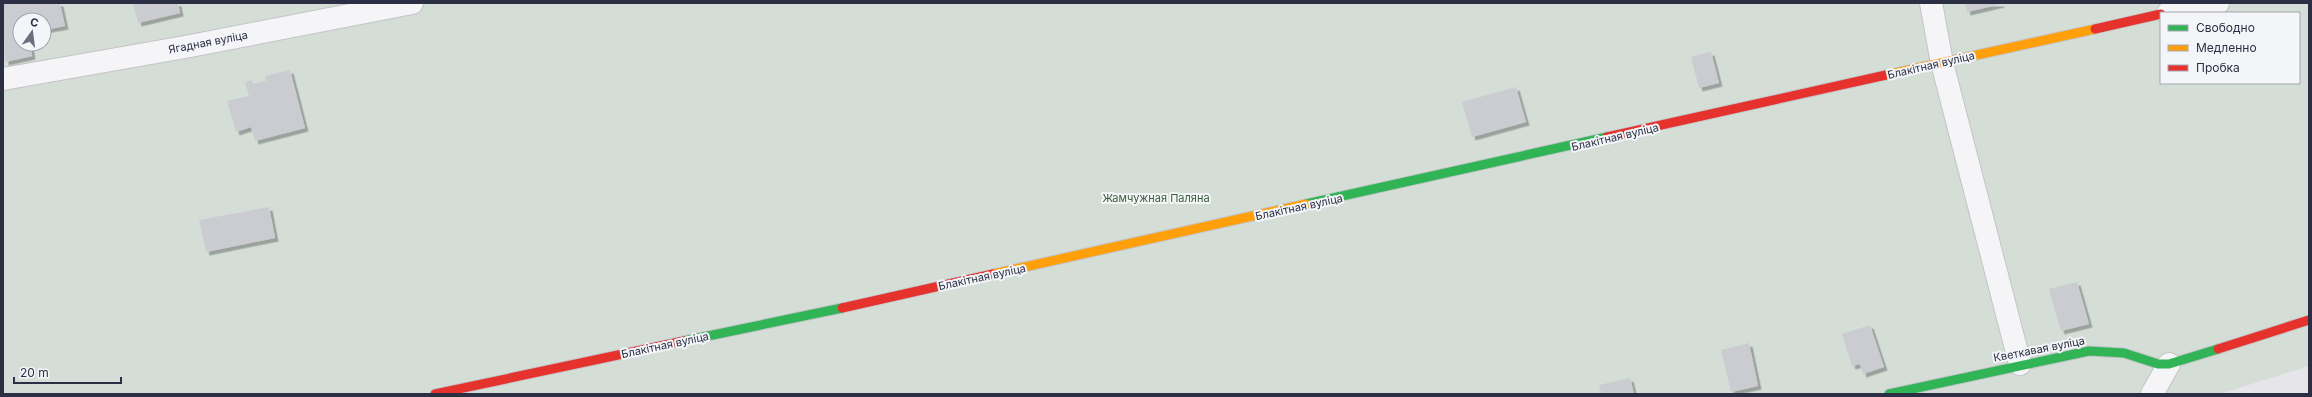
<svg xmlns="http://www.w3.org/2000/svg" width="2312" height="397" font-family="Inter,sans-serif">
  <style>
    .green { fill: #d4ddd6; fill-rule: evenodd }
    .building { fill: #cbccd1; filter: url(#shadow) }
    .lines { fill: none; stroke-linecap: round; stroke-linejoin: round }
    .street-casing { stroke: #c4c4c8; stroke-width: 24 }
    .fast-casing { stroke: #c4c4c8; stroke-width: 11 }
    .slow-casing { stroke: #c4c4c8; stroke-width: 11 }
    .jam-casing { stroke: #c4c4c8; stroke-width: 11 }
    .street { stroke: #f5f5f7; stroke-width: 22 }
    .fast { stroke: #30b455; stroke-width: 9 }
    .slow { stroke: #ff9f0a; stroke-width: 9 }
    .jam { stroke: #e5322d; stroke-width: 9 }
    .labels { text-anchor: middle; stroke-width: 4; stroke-linejoin: round; paint-order: stroke }
    .street-label { font-size: 11px; fill: #2c2f44; stroke: #f4f5f9 }
    .park-label { font-size: 11px; fill: #395f3b; stroke: #f4f5f9 }
  </style>
  <defs>
    <filter id="shadow"><feDropShadow dx="3.5" dy="3.5" stdDeviation="0" flood-color="#0004"/></filter>
  </defs>
  <rect width="100%" height="100%" fill="#e6e6ea"/>
  <!-- green -->
  <path class="green" d="M3 3H2309V366L2220 394H3ZM2161 13H2299V83H2161ZM20 20H44V44H20Z"/>
  <!-- building -->
  <g class="building">
    <polygon points="3,3 60,3 65,26 44,30 44,20 20,20 20,44 30,44 32,56 5,62"/>
    <polygon points="133,3 178,3 180,13 138,23"/>
    <polygon points="1965,3 2001,3 2001,4 1967,12"/>
    <polygon points="1711,52 1719,83 1699,88 1691,57"/>
    <polygon points="290,70 305,128 255,141 251,127 236,132 227,101 249,96 245,82 252,80 253,84 266,81 265,76"/>
    <polygon points="1516,87 1526,122 1472,137 1462,102"/>
    <polygon points="269,207 275,238 206,252 199,220"/>
    <polygon points="2077,282 2089,324 2061,331 2049,289"/>
    <polygon points="1870,325 1884,367 1863,374 1860,364 1852,366 1842,334"/>
    <polygon points="1749,343 1758,386 1731,392 1721,350"/>
    <polygon points="1630,378 1634,394 1601,394 1599,385"/>
  </g>
  <g class="lines">
    <!-- street casing -->
    <g class="street-casing">
      <g id="street">
        <polyline points="1931,3 1942,63 2020,364"/>
        <polyline points="2168,13 2218,3"/>
        <polyline points="3,79 185,47 412,3"/>
        <polyline points="2152,394 2169,364"/>
      </g>
    </g>
    <!-- fast casing -->
    <g class="fast-casing">
      <g id="fast">
        <polyline points="1306,204 1607,137"/>
        <polyline points="684,341 842,308"/>
        <polyline points="1889,394 2089,351 2124,353 2158,364 2169,364 2218,349"/>
      </g>
    </g>
    <!-- slow casing -->
    <g class="slow-casing">
      <g id="slow">
        <polyline points="1886,75 2095,29"/>
        <polyline points="993,274 1306,204"/>
      </g>
    </g>
    <!-- jam casing -->
    <g class="jam-casing">
      <g id="jam">
        <polyline points="2095,29 2161,14"/>
        <polyline points="1607,137 1886,75"/>
        <polyline points="842,308 993,274"/>
        <polyline points="2218,349 2309,320"/>
        <polyline points="435,394 684,341"/>
      </g>
    </g>
    <!-- street -->
    <use href="#street" class="street"/>
    <!-- fast -->
    <use href="#fast" class="fast"/>
    <!-- slow -->
    <use href="#slow" class="slow"/>
    <!-- jam -->
    <use href="#jam" class="jam"/>
  </g>
  <g class="labels">
    <!-- street labels -->
    <g class="street-label">
      <text transform="translate(208 42) rotate(-11)" y="4">Ягадная вуліца</text>
      <text transform="translate(1931 65) rotate(-13)" y="4">Блакітная вуліца</text>
      <text transform="translate(1615 137) rotate(-13)" y="4">Блакітная вуліца</text>
      <text transform="translate(1299 207) rotate(-12)" y="4">Блакітная вуліца</text>
      <text transform="translate(982 277) rotate(-12)" y="4">Блакітная вуліца</text>
      <text transform="translate(665 345) rotate(-12)" y="4">Блакітная вуліца</text>
      <text transform="translate(2039 349) rotate(-11)" y="4">Кветкавая вуліца</text>
    </g>
    <!-- park labels -->
    <g class="park-label">
      <text x="1156" y="202">Жамчужная Паляна</text>
    </g>
  </g>
  <!-- border -->
  <rect width="2312" height="397" fill="none" stroke="#2c2f44" stroke-width="8"/>
  <!-- legend -->
  <rect x="2160" y="12" width="140" height="72" fill="#f4f5f9" stroke="#a4a6b1"/>
  <rect x="2168" y="25" width="20" height="6" fill="#30b455" stroke="#a4a6b1"/>
  <text x="2196" y="32" font-size="12" fill="#2c2f44">Свободно</text>
  <rect x="2168" y="45" width="20" height="6" fill="#ff9f0a" stroke="#a4a6b1"/>
  <text x="2196" y="52" font-size="12" fill="#2c2f44">Медленно</text>
  <rect x="2168" y="65" width="20" height="6" fill="#e5322d" stroke="#a4a6b1"/>
  <text x="2196" y="72" font-size="12" fill="#2c2f44">Пробка</text>
  <!-- north arrow -->
  <g transform="translate(32 32) rotate(14)"><circle r="19" fill="#f4f5f9" stroke="#a4a6b1"/>
  <path d="M0-3L7 15L0 10L-7 15Z" fill="#6d6f7e"/>
  <text y="-6" font-size="11" font-weight="bold" text-anchor="middle" fill="#2c2f44">С</text>
  </g>
  <!-- scale -->
  <path d="M14 377v6h107v-6" fill="none" stroke="#2c2f44" stroke-width="2"/>
  <text x="20" y="377" font-size="12" fill="#2c2f44" stroke="#f4f5f9" stroke-width="3" paint-order="stroke">20 m</text>
</svg>
